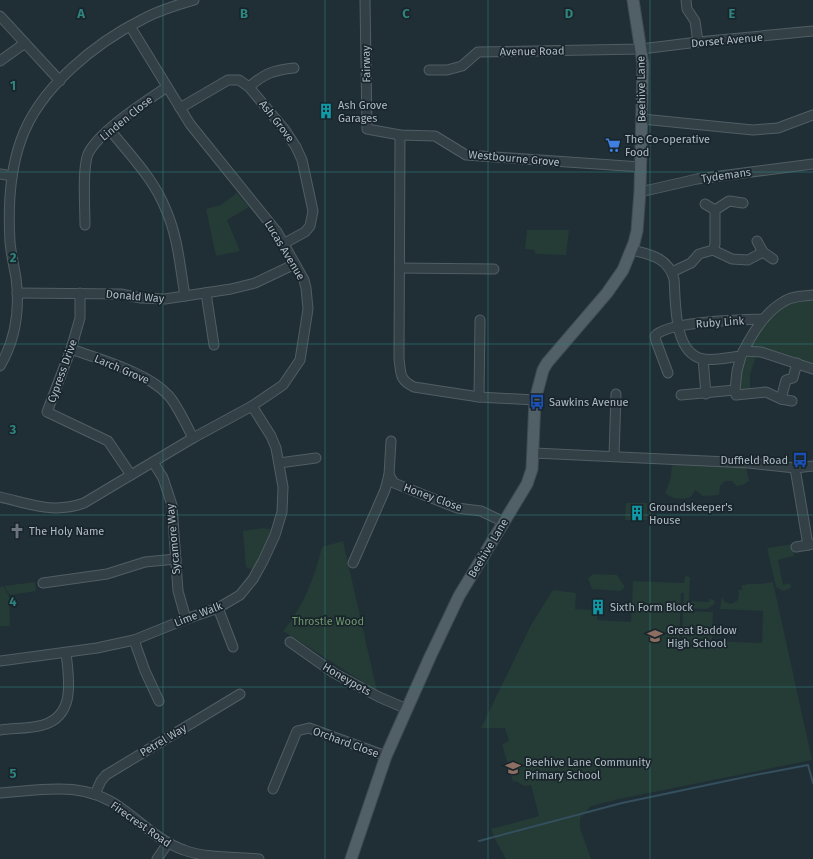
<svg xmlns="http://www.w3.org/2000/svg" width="813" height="859" font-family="'Fira Sans',sans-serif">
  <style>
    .green { fill: #253b36 }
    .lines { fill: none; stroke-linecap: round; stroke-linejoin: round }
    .stream { stroke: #344f5d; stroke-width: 2 }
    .minor-casing { stroke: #515e64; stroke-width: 11 }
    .major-casing { stroke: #404c53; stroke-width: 13 }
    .minor { stroke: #334046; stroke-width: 9 }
    .major { stroke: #515f66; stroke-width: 11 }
    .grid { fill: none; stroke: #2f847f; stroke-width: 1; stroke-opacity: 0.55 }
    .labels { text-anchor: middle; stroke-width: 3.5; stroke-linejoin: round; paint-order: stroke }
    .street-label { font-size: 11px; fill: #aebbc3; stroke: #19252b }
    .poi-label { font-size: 11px; fill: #aebbc3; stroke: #19252b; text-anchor: start }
    .park-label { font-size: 11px; fill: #6f976e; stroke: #19252b }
    .grid-label { font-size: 13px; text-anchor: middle; font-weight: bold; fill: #2f847f; stroke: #19252b; stroke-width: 3.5; stroke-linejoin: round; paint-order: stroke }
  </style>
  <rect width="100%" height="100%" fill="#202f36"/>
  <!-- green -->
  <g class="green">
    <polygon points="237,193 249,207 227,220 240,251 216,256 206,209 221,205"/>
    <polygon points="527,230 569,230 566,255 536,254 534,250 525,249"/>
    <polygon points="813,296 813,366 747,349 768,318 785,303"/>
    <polygon points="744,353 757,353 750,375 750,391 738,391"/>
    <path d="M676 463 746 468 749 481 743 485 736 486 732 481H725L720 486 719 495 703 496 695 490C693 493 692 497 688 498 681 500 670 498 665 493L670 481 672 466Z"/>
    <polygon points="626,503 647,503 647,520 625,520"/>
    <polygon points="263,528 275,530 255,571 246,567 243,531"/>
    <path d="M343 541 377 691 283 631C303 608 315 576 322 547Z"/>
    <polygon points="793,544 794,556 778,560 783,585 790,583 791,588 783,591 776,587 767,548"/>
    <polygon points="593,574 617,575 625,587 620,591 592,589 588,578"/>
    <polygon points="685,576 690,577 689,601 709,602 709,599 714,600 715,604 707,609 683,608 684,593 681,593 679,647 684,647 682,646 683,611 713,612 712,641 762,643 763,611 720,609 722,597 725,602 731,604 738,600 739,593 738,590 742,590 742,585 746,585 747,584 760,584 773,582 812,760 619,799 591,806 580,818 580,828 591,859 506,859 496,841 491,829 539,816 531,785 524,786 516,781 513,782 502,744 509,741 505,728 481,728 531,625 553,590 576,593 575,609 593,610 593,616 597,616 597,620 631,622 633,581 684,583"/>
    <polygon points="35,582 36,591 10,595 4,586"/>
    <polygon points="3,586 9,596 10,626 0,626 0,587"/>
  </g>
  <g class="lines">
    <!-- stream -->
    <polyline class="stream" points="479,841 622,803 750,776 808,765 813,783"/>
    <!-- minor casing -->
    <g class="minor-casing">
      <g id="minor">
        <polyline points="365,0 367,129 400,135 435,136 466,155 641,167"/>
        <polyline points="686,0 687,9 695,21 698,42"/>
        <polyline points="0,16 60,81"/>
        <polyline points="0,61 25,43"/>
        <polyline points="429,70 447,70 462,66 478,52 641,49 698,42 813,31"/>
        <path d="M249 87C265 73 274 70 294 68"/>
        <polyline points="180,108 228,80 239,80 249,87 285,130 296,147 302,160 313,211 310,226 305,232 283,244"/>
        <polyline points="642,119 753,130 778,128 813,115"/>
        <path d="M110 130C130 155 154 179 166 210 178 237 180 267 185 296"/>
        <path d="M400 135 399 359C401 373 399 380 414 387L479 397 535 400"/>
        <polyline points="0,174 12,176"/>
        <polyline points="640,191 649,190 697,179 813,164"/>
        <polyline points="705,204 715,210"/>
        <path d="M85 225C85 207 82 169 88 154 99 131 146 101 167 87"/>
        <polyline points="757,241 763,252 773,259"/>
        <path d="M632 250C652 255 668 258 674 279 676 302 673 353 703 359 715 361 730 357 741 356 750 337 764 313 783 302 791 296 803 296 813 295"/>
        <polyline points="713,250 732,259 748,260 763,252"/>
        <polyline points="400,268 494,269"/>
        <polyline points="672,272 691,263 699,254 713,250 715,244 715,210 729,201 743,203"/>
        <polyline points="17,293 121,294 141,298 165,299 231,289 255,283 295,264"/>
        <polyline points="80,293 80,318 71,349 47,412 108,441 131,475"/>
        <polyline points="206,293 214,345"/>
        <path d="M71 349C101 360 147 372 168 395 176 403 187 426 193 438"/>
        <polyline points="743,351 761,352 813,369"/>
        <polyline points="703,359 706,394"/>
        <path d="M0 366C16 339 20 309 16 278 14 266 11 254 10 242 8 208 9 173 21 140 39 88 95 43 143 19 159 10 177 5 194 0"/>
        <path d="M668 373 656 341 655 336C668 321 742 320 763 319"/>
        <polyline points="735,390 736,395 766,392 781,399 792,401"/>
        <polyline points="681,395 735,390 737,371 741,356"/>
        <polyline points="479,397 480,320"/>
        <polyline points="781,399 786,380 793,378 797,363"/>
        <polyline points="391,441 389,475 394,483 457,508 481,511 504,522"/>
        <polyline points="534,453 749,463 795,468 813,466"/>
        <polyline points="614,456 616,394"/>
        <polyline points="153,462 163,478 172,505 178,591 186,619"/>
        <polyline points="279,463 316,458"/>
        <polyline points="795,468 808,545 813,544"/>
        <path d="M0 497C31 504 53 514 84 503L193 438 252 406 283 385 300 360 308 309 306 288 304 280 277 232 190 124 130 26"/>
        <polyline points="796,547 808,545"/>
        <polyline points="353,563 385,490 389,475"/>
        <polyline points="43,583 107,574 145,562 176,559"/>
        <polyline points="218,608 233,647"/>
        <polyline points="134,640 145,671 159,701"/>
        <polyline points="290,642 334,673 379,697 407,709"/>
        <polyline points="0,661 97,648 134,640 186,619 218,608 240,595 253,579 263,561 275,535 282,512 283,487 276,448 271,436 252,406"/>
        <path d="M0 730C14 728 29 729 43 725 76 715 69 679 66 653"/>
        <polyline points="273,789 297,731 309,728 386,756"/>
        <path d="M0 793C43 790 83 780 121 808 141 822 160 842 184 850 204 858 237 857 259 859"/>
        <polyline points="95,794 101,781 106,775 240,694"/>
        <polyline points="157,859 168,843"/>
      </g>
    </g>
    <!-- major casing -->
    <g class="major-casing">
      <polyline id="major" points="351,859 386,756 430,657 459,596 527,484 532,469 535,400 543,370 547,363 607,293 623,270 634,243 637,231 640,191 643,64 633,0"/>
    </g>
    <!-- minor -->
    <use href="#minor" class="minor"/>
    <!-- major -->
    <use href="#major" class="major"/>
  </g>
  <!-- grid -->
  <path class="grid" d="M163 0V859M325 0V859M488 0V859M650 0V859M0 172H813M0 344H813M0 515H813M0 687H813"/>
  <!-- icons -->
  <defs>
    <g id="building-bare" transform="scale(1.2)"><path d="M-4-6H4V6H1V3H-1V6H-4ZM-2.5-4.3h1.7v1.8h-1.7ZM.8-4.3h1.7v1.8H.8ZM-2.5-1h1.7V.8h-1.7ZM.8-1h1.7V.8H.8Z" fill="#0f9aa8" stroke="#19252b" stroke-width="2.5" paint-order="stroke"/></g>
    <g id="supermarket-bare" transform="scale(1.2)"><path d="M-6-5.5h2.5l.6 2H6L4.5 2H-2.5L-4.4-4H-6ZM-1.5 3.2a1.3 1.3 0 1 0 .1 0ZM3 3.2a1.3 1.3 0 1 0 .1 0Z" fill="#3f7fe0" stroke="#19252b" stroke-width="2.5" paint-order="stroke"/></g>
    <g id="bus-bare" transform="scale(1.2)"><path d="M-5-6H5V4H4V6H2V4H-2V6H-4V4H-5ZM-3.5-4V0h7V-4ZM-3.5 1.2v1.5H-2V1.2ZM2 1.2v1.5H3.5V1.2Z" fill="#1a4fb4" stroke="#19252b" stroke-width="2.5" paint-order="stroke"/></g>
    <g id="church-bare" transform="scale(1.2)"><path d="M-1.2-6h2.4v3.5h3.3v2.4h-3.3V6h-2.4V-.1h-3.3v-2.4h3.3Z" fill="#6b7280" stroke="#19252b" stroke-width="2.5" paint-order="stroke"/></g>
    <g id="school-bare" transform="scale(1.2)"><path d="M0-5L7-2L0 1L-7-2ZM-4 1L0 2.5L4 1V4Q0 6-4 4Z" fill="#8d6e63" stroke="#19252b" stroke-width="2.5" paint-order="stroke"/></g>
  </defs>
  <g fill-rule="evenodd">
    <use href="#building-bare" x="326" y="111"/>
    <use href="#supermarket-bare" x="613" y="145"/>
    <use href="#bus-bare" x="537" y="402"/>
    <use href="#bus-bare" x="800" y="460"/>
    <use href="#building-bare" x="637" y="513"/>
    <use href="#church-bare" x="17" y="531"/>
    <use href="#building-bare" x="598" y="607"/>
    <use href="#school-bare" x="655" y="636"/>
    <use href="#school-bare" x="513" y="768"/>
  </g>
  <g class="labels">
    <!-- street labels -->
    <g class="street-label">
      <text transform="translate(727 40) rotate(-5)" y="4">Dorset Avenue</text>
      <text transform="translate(532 51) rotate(-1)" y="4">Avenue Road</text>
      <text transform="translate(366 64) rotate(-91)" y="4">Fairway</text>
      <text transform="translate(641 89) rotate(-91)" y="4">Beehive Lane</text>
      <text transform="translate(126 118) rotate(-39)" y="4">Linden Close</text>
      <text transform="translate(277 121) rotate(52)" y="4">Ash Grove</text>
      <text transform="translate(514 158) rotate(5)" y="4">Westbourne Grove</text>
      <text transform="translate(726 175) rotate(-8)" y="4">Tydemans</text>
      <text transform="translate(285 250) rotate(59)" y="4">Lucas Avenue</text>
      <text transform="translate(135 296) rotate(5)" y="4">Donald Way</text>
      <text transform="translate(720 322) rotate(-4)" y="4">Ruby Link</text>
      <text transform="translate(122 369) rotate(23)" y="4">Larch Grove</text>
      <text transform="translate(62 371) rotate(-70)" y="4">Cypress Drive</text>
      <text transform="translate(433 497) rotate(20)" y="4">Honey Close</text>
      <text transform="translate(173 539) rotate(-95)" y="4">Sycamore Way</text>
      <text transform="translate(488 548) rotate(-59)" y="4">Beehive Lane</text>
      <text transform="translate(198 614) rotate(-21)" y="4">Lime Walk</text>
      <text transform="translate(347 679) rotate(30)" y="4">Honeypots</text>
      <text transform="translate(163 740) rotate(-31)" y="4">Petrel Way</text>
      <text transform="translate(346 742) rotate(20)" y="4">Orchard Close</text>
      <text transform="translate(141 824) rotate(35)" y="4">Firecrest Road</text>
    </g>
    <!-- poi labels -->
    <g class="poi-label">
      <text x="338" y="109">Ash Grove<tspan x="338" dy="13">Garages</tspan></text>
      <text x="625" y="143">The Co-operative<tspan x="625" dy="13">Food</tspan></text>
      <text x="549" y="406">Sawkins Avenue</text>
      <text x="788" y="464" text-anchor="end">Duffield Road</text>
      <text x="649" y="511">Groundskeeper's<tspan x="649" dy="13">House</tspan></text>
      <text x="29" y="535">The Holy Name</text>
      <text x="610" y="611">Sixth Form Block</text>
      <text x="667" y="634">Great Baddow<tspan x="667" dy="13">High School</tspan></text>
      <text x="525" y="766">Beehive Lane Community<tspan x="525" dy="13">Primary School</tspan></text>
    </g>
    <!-- park labels -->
    <g class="park-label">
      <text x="328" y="625">Throstle Wood</text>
    </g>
  </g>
  <g class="grid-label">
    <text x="81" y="18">A</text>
    <text x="244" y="18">B</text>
    <text x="406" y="18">C</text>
    <text x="569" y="18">D</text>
    <text x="732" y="18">E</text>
    <text x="13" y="90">1</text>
    <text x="13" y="262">2</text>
    <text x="13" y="434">3</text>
    <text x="13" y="606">4</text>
    <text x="13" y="778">5</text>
  </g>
</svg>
